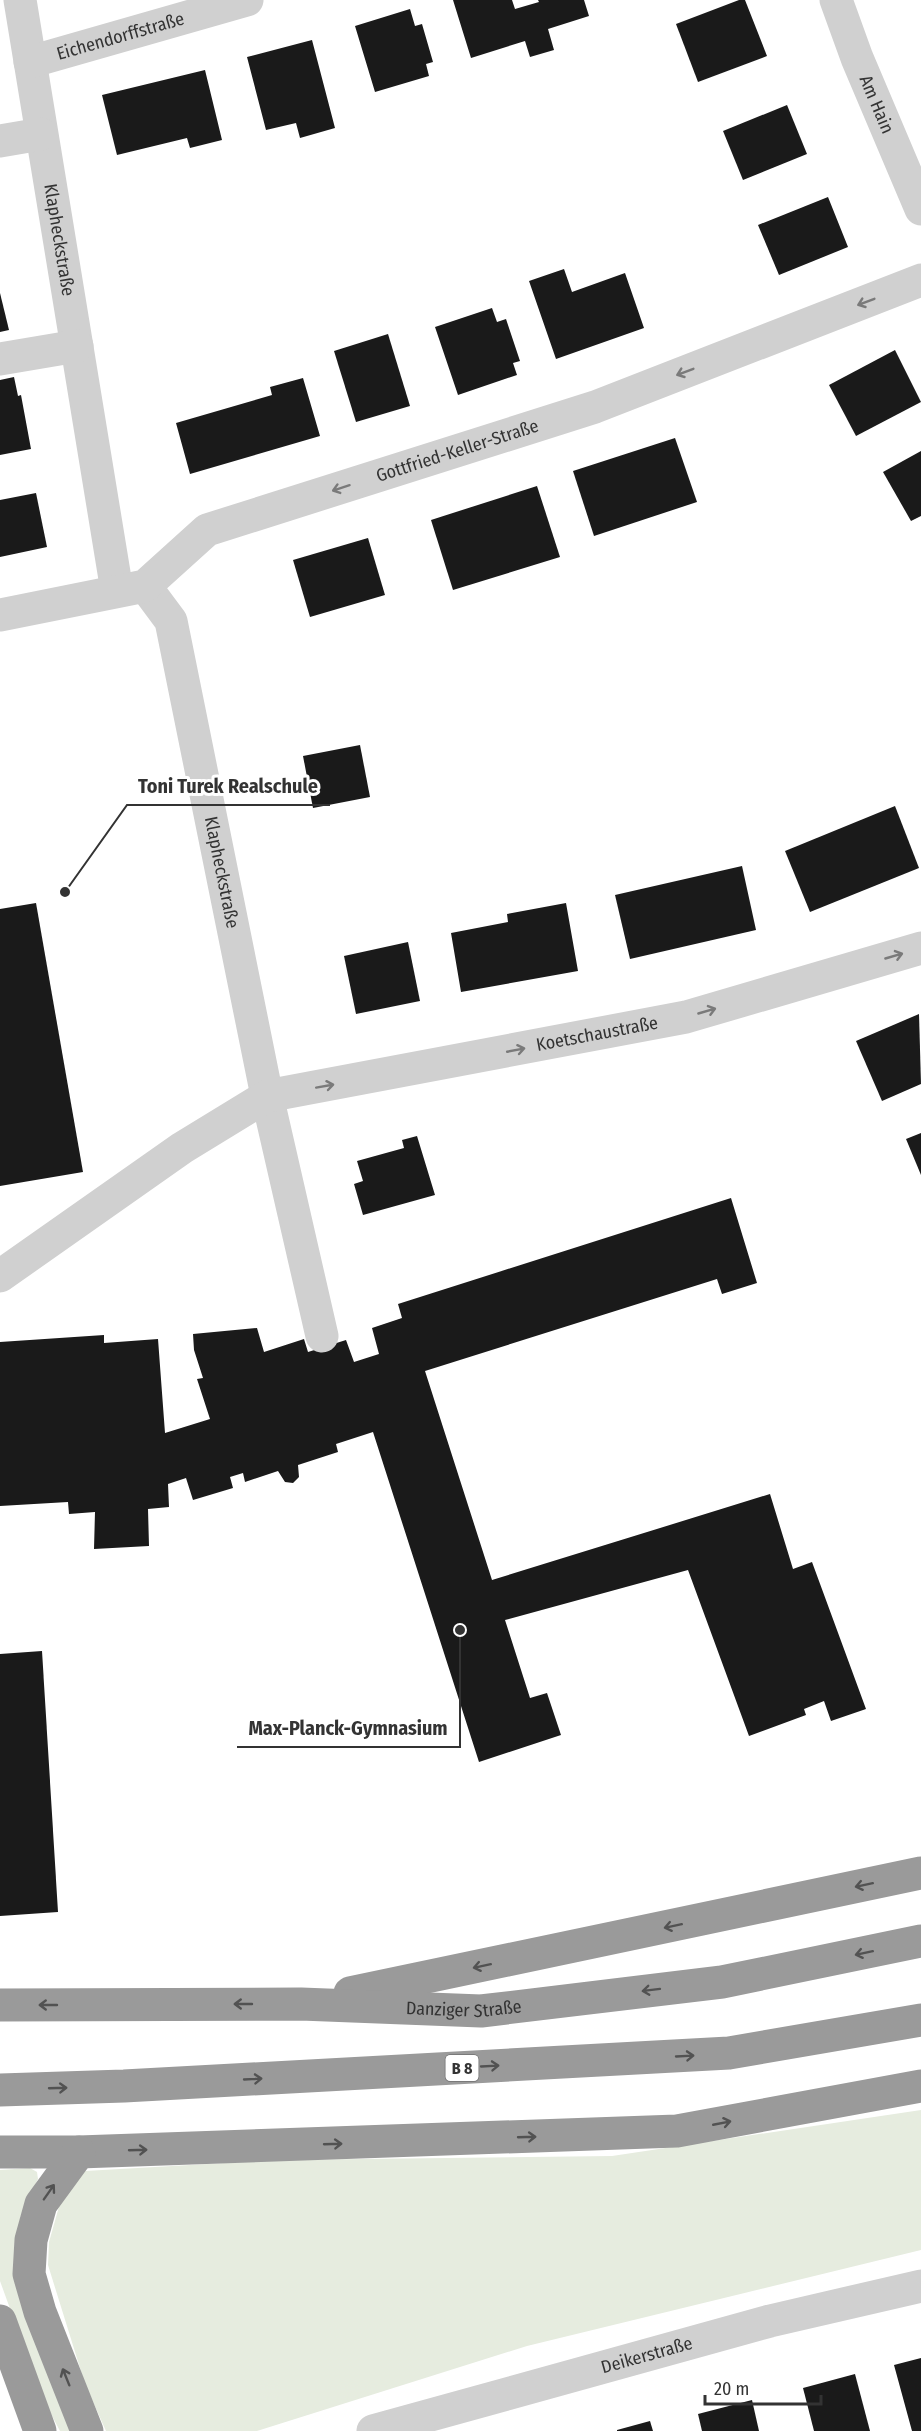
<svg xmlns="http://www.w3.org/2000/svg" width="921" height="2431" font-family="'Fira Sans Condensed',sans-serif">
  <style>
    .green { fill: #e6ecdf }
    .building { fill: #1a1a1a }
    .lines { fill: none; stroke-linecap: round; stroke-linejoin: round }
    .minor { stroke: #d0d0d0; stroke-width: 33 }
    .highway { stroke: #9a9a9a; stroke-width: 33 }
    .oneway { stroke: #7a7a7a }
    .oneway2 { stroke: #525252 }
    .labels { text-anchor: middle; stroke-width: 6; stroke-linejoin: round; paint-order: stroke }
    .shield { fill: #fff; stroke: #707070; stroke-width: 1.5 }
    .shield-label { font-size: 16px; font-weight: bold; fill: #333 }
    .street-label { font-size: 18px; fill: #333; stroke: #fff }
    .leader { fill: none; stroke: #333; stroke-width: 2 }
    .callout-dot { fill: #333; stroke: #fff; stroke-width: 2 }
    .callout-label { font-size: 20px; text-anchor: middle; font-weight: bold; fill: #333; stroke: #fff; stroke-width: 6; stroke-linejoin: round; paint-order: stroke }
  </style>
  <rect width="100%" height="100%" fill="#fff"/>
  <!-- green -->
  <g class="green">
    <polygon points="921,2110 921,2250 527,2346 257,2431 106,2431 85,2384 48,2265 49,2242 60,2203 85,2171 279,2160 612,2156"/>
    <polygon points="30,2168 37,2172 38,2179 21,2215 16,2239 72,2431 60,2431 42,2397 0,2281 0,2170"/>
  </g>
  <!-- building -->
  <g class="building">
    <polygon points="453,0 512,0 515,9 539,2 538,0 584,0 589,16 548,29 554,50 530,57 525,41 471,58"/>
    <polygon points="739,0 745,0 767,56 698,82 676,24"/>
    <polygon points="410,9 415,26 422,24 433,62 426,64 429,76 375,92 355,26"/>
    <polygon points="312,40 335,128 300,138 296,123 266,130 247,57"/>
    <polygon points="205,70 222,140 190,148 187,138 117,155 102,95"/>
    <polygon points="787,105 807,154 743,180 723,131"/>
    <polygon points="828,197 848,247 779,275 758,225"/>
    <polygon points="564,269 572,292 625,273 644,328 556,359 529,281"/>
    <polygon points="0,293 9,330 0,332"/>
    <polygon points="492,308 497,322 506,319 520,361 513,363 517,375 458,395 435,327"/>
    <polygon points="388,334 410,406 356,422 334,351"/>
    <polygon points="895,350 921,402 856,436 829,385"/>
    <polygon points="14,377 18,396 21,395 31,449 0,455 0,380"/>
    <polygon points="303,378 320,436 190,474 176,423 272,395 270,387"/>
    <polygon points="675,438 697,502 594,536 573,471"/>
    <polygon points="921,451 921,516 911,521 883,472"/>
    <polygon points="537,486 560,557 453,590 431,520"/>
    <polygon points="36,493 47,547 0,557 0,500"/>
    <polygon points="368,538 385,595 310,617 293,560"/>
    <polygon points="360,745 370,797 313,808 303,756"/>
    <polygon points="895,806 919,868 810,912 785,851"/>
    <polygon points="742,866 756,930 630,959 615,895"/>
    <polygon points="36,903 83,1172 0,1186 0,909"/>
    <polygon points="566,903 578,971 461,992 451,933 508,922 507,914"/>
    <polygon points="408,942 420,1001 356,1014 344,956"/>
    <polygon points="919,1014 921,1084 882,1101 856,1041"/>
    <polygon points="921,1133 921,1175 906,1139"/>
    <polygon points="417,1136 435,1195 363,1215 354,1184 363,1181 357,1161 404,1148 402,1140"/>
    <polygon points="731,1198 757,1283 722,1294 717,1279 425,1371 492,1580 770,1494 793,1569 812,1562 866,1709 831,1721 824,1701 804,1709 806,1715 749,1736 688,1570 505,1620 530,1698 547,1693 561,1735 479,1762 373,1432 336,1444 338,1452 298,1465 299,1477 293,1483 285,1482 278,1471 245,1482 243,1473 230,1477 233,1488 193,1500 186,1478 168,1484 169,1507 148,1509 149,1546 94,1549 95,1512 69,1514 68,1502 0,1506 0,1342 104,1335 104,1343 158,1339 165,1433 210,1419 197,1379 203,1378 194,1350 193,1334 257,1328 264,1352 304,1339 308,1352 346,1340 354,1362 379,1354 372,1328 402,1318 398,1304"/>
    <polygon points="42,1651 58,1912 0,1916 0,1654"/>
    <polygon points="921,2358 921,2431 912,2431 894,2365"/>
    <polygon points="855,2374 870,2431 814,2431 803,2388"/>
    <polygon points="752,2400 759,2431 702,2431 698,2414"/>
    <polygon points="650,2421 653,2431 617,2431 617,2430"/>
  </g>
  <g class="lines">
    <!-- minor -->
    <g class="minor">
      <path id="s1" d="M20 0 117 591"/>
      <path id="s2" d="M836 0 857 58 921 209"/>
      <path id="s3" d="M30 62 247 0"/>
      <polyline points="0,141 41,134"/>
      <polyline points="0,359 77,346"/>
      <path id="s4" d="M145 586 171 621 267 1096 322 1336"/>
      <path id="s5" d="M0 615 145 586 207 530 595 407 921 280"/>
      <path id="s6" d="M0 1276 182 1148 267 1096 686 1017 921 948"/>
      <path id="s7" d="M373 2431 770 2321 921 2286"/>
    </g>
    <!-- highway -->
    <g class="highway">
      <polyline points="350,1993 921,1873"/>
      <path id="s8" d="M0 2005 301 2004 481 2011 722 1982 921 1941"/>
      <polyline points="0,2090 124,2086 729,2053 921,2020"/>
      <polyline points="0,2152 79,2152 677,2131 921,2086"/>
      <polyline points="79,2152 41,2204 31,2240 29,2274 40,2312 87,2431"/>
      <polyline points="0,2321 40,2431"/>
    </g>
  </g>
  <!-- one-way arrows -->
  <defs><path id="oneway-shaft" d="M-6 0H5M1.5-3L5.5 0L1.5 3" fill="none" stroke-width="1.6" stroke-linecap="round" stroke-linejoin="round" transform="scale(1.5)"/></defs>
  <g class="oneway">
    <use href="#oneway-shaft" transform="translate(866 302) rotate(159)"/>
    <use href="#oneway-shaft" transform="translate(685 372) rotate(159)"/>
    <use href="#oneway-shaft" transform="translate(341 488) rotate(162)"/>
    <use href="#oneway-shaft" transform="translate(894 956) rotate(-16)"/>
    <use href="#oneway-shaft" transform="translate(707 1011) rotate(-16)"/>
    <use href="#oneway-shaft" transform="translate(516 1050) rotate(-11)"/>
    <use href="#oneway-shaft" transform="translate(325 1086) rotate(-10)"/>
  </g>
  <g class="oneway2">
    <use href="#oneway-shaft" transform="translate(864 1885) rotate(168)"/>
    <use href="#oneway-shaft" transform="translate(673 1926) rotate(168)"/>
    <use href="#oneway-shaft" transform="translate(864 1953) rotate(168)"/>
    <use href="#oneway-shaft" transform="translate(482 1966) rotate(168)"/>
    <use href="#oneway-shaft" transform="translate(651 1990) rotate(173)"/>
    <use href="#oneway-shaft" transform="translate(243 2004) rotate(180)"/>
    <use href="#oneway-shaft" transform="translate(48 2005) rotate(180)"/>
    <use href="#oneway-shaft" transform="translate(685 2056) rotate(-3)"/>
    <use href="#oneway-shaft" transform="translate(490 2066) rotate(-3)"/>
    <use href="#oneway-shaft" transform="translate(253 2079) rotate(-3)"/>
    <use href="#oneway-shaft" transform="translate(58 2088) rotate(-2)"/>
    <use href="#oneway-shaft" transform="translate(722 2123) rotate(-11)"/>
    <use href="#oneway-shaft" transform="translate(527 2137) rotate(-2)"/>
    <use href="#oneway-shaft" transform="translate(333 2144) rotate(-2)"/>
    <use href="#oneway-shaft" transform="translate(138 2150) rotate(-2)"/>
    <use href="#oneway-shaft" transform="translate(49 2192) rotate(-55)"/>
    <use href="#oneway-shaft" transform="translate(66 2377) rotate(-112)"/>
  </g>
  <g class="labels">
    <!-- shield labels -->
    <rect class="shield" x="445.5" y="2055" width="33" height="26" rx="4.5"/>
    <g class="shield-label">
      <text x="462" y="2074">B 8</text>
    </g>
    <!-- street labels -->
    <g class="street-label">
      <text dy="6" stroke="none"><textPath href="#s3" startOffset="94">Eichendorffstraße</textPath></text>
      <text dy="6" stroke="none"><textPath href="#s2" startOffset="112">Am Hain</textPath></text>
      <text dy="6" stroke="none"><textPath href="#s1" startOffset="243">Klapheckstraße</textPath></text>
      <text dy="6" stroke="none"><textPath href="#s5" startOffset="494">Gottfried-Keller-Straße</textPath></text>
      <text dy="6" stroke="none"><textPath href="#s4" startOffset="300">Klapheckstraße</textPath></text>
      <text dy="6" stroke="none"><textPath href="#s6" startOffset="658">Koetschaustraße</textPath></text>
      <text dy="6" stroke="none"><textPath href="#s8" startOffset="464">Danziger Straße</textPath></text>
      <text dy="6" stroke="none"><textPath href="#s7" startOffset="284">Deikerstraße</textPath></text>
    </g>
  </g>
  <!-- callouts -->
  <path class="leader" d="M65 892L127 805H330M460 1630L460 1747H237"/>
  <g class="callout-dot">
    <circle cx="65" cy="892" r="6"/>
    <circle cx="460" cy="1630" r="6"/>
  </g>
  <g class="callout-label">
    <text x="228" y="793">Toni Turek Realschule</text>
    <text x="348" y="1735">Max-Planck-Gymnasium</text>
  </g>
  <!-- scale -->
  <path d="M705 2395v9h116v-9" fill="none" stroke="#333333" stroke-width="3"/>
  <text x="714" y="2395" font-size="18" fill="#333333" stroke="#ffffff" stroke-width="4.5" paint-order="stroke">20 m</text>
</svg>
